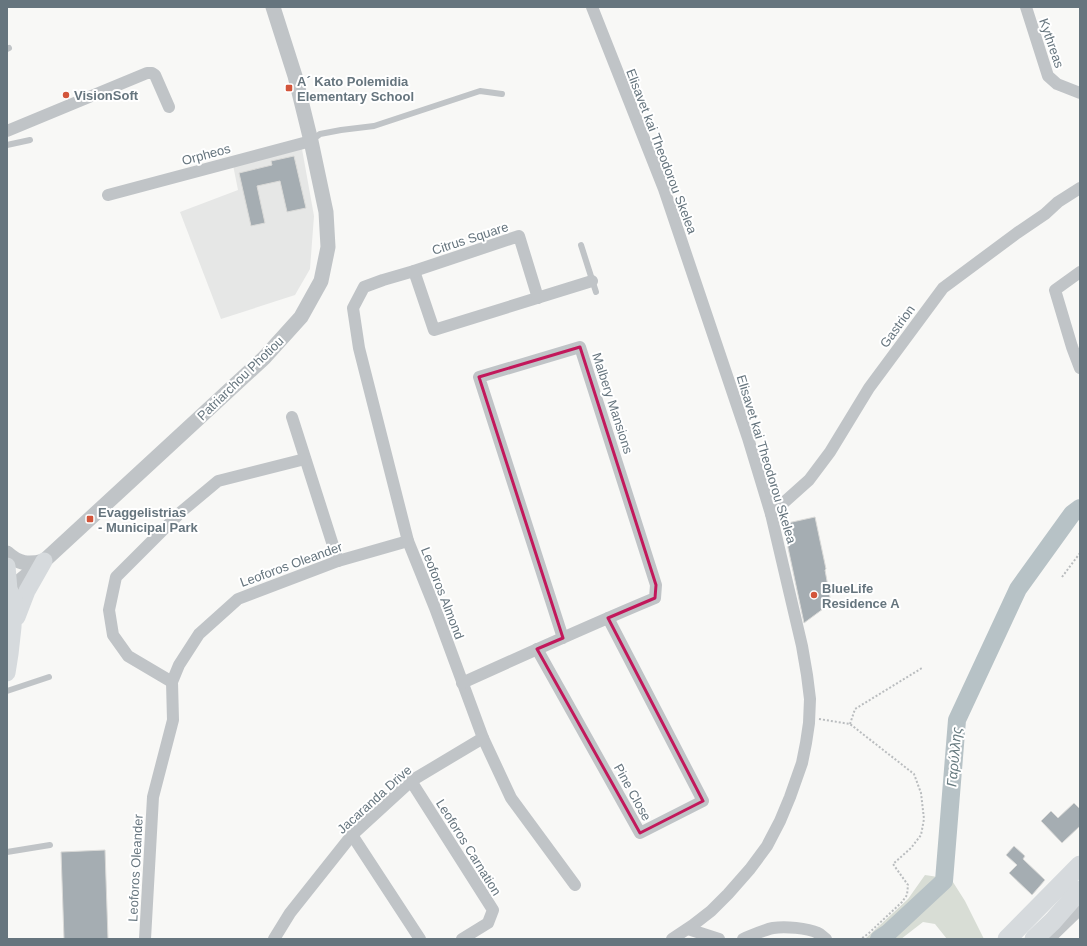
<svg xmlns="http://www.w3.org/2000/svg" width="1087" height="946" font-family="Helvetica,sans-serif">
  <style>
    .built { fill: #e6e7e6 }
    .green { fill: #d8ddd5 }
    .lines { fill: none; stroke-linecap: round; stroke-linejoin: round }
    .river { stroke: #b7c2c6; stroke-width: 18 }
    .building { fill: #a5adb2; stroke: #dadad8 }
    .path { stroke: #babdbf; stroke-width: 2; stroke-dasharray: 2 2; stroke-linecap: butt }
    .service { stroke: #c0c4c7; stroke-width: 6 }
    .minor { stroke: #c0c4c7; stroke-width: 12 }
    .tertiary { stroke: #c0c4c7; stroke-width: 15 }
    .secondary { stroke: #d6dadd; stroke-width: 17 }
    .primary { stroke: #d6dadd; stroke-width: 19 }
    .marked { fill: none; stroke: #c2185b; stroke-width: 3; stroke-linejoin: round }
    .poi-dot { fill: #d3553b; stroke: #fff; stroke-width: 1.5 }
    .labels { text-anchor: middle; stroke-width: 4; stroke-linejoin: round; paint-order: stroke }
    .street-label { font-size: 13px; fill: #66757e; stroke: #fff }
    .poi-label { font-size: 13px; font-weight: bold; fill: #66757e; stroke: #fff; text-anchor: start }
    .water-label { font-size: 14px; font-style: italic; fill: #667a7f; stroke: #fff }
  </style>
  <rect width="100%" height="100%" fill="#f8f8f6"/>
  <!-- built -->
  <polygon class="built" points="302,149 314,216 310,269 295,295 221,319 180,212 238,190 233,165"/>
  <!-- green -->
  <polygon class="green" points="925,875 951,879 965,901 984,939 947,939 935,924 923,922 901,939 865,939 908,899"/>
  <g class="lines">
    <!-- river -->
    <polyline class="river" points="879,939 888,933 944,881 957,720 1018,589 1072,514 1080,508"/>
  </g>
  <!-- building -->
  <g class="building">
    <polygon points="294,156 306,208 287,212 280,181 257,186 265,223 251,226 239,173 272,165 271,161"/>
    <polygon points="815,517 826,569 825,570 831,603 804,623 783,524"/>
    <polygon points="1074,803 1080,809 1080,826 1062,843 1041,821 1051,811 1058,818"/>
    <polygon points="1014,846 1025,856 1023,859 1045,880 1032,895 1009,873 1017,865 1006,855"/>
    <polygon points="105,850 108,939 64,939 61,852"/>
  </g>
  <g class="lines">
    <!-- path -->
    <g class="path">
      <polyline points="1062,577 1080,553"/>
      <polyline points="819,719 850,724 914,774 921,793 924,819 921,835 911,848 893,864 908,885 907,895 902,902 869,933 861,939"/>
      <polyline points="850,724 855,709 922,668"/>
    </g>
    <!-- service -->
    <g class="service">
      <polyline points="7,49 9,48"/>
      <polyline points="312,140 320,134 341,130 374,126 480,91 502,94"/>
      <polyline points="7,145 30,140"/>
      <polyline points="581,245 596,292"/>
      <polyline points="7,691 49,677"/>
      <polyline points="7,852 50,845"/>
    </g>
    <!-- minor -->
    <g class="minor">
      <polyline points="592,7 664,189 748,438 771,514 802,646 807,675 810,699 809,723 806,743 802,763 790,797 780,821 767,846 750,869 728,894 711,911 693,925 672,939"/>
      <polyline points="1026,7 1048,76 1057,84 1080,93"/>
      <polyline points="7,131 147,73 152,73 155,75 169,107"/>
      <polyline points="108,195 311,141"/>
      <polyline points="414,271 434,330 592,281"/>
      <polyline points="1080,272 1055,290 1072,347 1080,368"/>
      <polyline points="538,298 519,236 414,271 383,280 364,287 353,308 359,348 408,541 435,608 483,738 511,798 575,885"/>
      <polyline points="292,417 338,561"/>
      <polyline points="771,514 809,480 830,452 869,388 943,288 1017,233 1045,214 1058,202 1080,188"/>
      <polyline points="537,649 640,833 703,801 608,618"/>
      <polyline points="172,682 128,656 113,635 109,610 116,577 182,511 218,481 305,459"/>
      <path d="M462 683C526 654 590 625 655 598L656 585 580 347 479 377 563 638"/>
      <polyline points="411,781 493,910 488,923 462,939"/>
      <polyline points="352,835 420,939"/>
      <polyline points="688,929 719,939"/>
      <polyline points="145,939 153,797 173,720 172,682 179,665 199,634 238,599 338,561 408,541"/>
      <polyline points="274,939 290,913 352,835 411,781 483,738"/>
      <path d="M743 939C753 935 763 930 773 928 785 926 807 928 818 933 821 934 823 937 826 939"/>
      <polyline points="1049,939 1080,909"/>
    </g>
    <!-- tertiary -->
    <g class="tertiary">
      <path d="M7 553C19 564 28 565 44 561"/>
      <polyline points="9,590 44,561 264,358 301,317 321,281 328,247 326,212 311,141 295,76 273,7"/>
    </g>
    <!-- secondary -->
    <g class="secondary">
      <polyline points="7,566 9,590 7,596"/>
      <polyline points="17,617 27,591 44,561"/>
      <polyline points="7,673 10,654 13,627 14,599 9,590"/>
    </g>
    <!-- primary -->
    <g class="primary">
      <polyline points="1007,939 1080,865"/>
      <polyline points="1034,939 1053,921 1080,890"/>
    </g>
  </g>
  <!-- marked area -->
  <path class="marked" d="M580 347 656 585 655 598 608 618 703 801 640 833 537 649 563 638 479 377Z"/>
  <!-- markers -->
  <g class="poi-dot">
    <rect x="285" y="84" width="8" height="8" rx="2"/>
    <circle cx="66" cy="95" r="4"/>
    <rect x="86" y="515" width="8" height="8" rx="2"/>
    <circle cx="814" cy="595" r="4"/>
  </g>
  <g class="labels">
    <!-- street labels -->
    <g class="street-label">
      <text transform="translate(1052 43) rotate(71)" y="5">Kythreas</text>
      <text transform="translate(662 151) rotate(69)" y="5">Elisavet kai Theodorou Skelea</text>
      <text transform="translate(206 154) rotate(-15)" y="5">Orpheos</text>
      <text transform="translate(470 238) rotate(-18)" y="5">Citrus Square</text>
      <text transform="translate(897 326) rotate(-54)" y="5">Gastrion</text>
      <text transform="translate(240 378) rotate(-44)" y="5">Patriarchou Photiou</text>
      <text transform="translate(613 403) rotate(72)" y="5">Malbery Mansions</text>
      <text transform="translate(767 459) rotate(73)" y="5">Elisavet kai Theodorou Skelea</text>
      <text transform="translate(291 564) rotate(-20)" y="5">Leoforos Oleander</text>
      <text transform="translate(443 593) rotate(69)" y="5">Leoforos Almond</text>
      <text transform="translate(633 792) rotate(61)" y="5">Pine Close</text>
      <text transform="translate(374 799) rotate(-42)" y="5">Jacaranda Drive</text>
      <text transform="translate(469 847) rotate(58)" y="5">Leoforos Carnation</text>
      <text transform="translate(135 868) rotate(-87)" y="5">Leoforos Oleander</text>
    </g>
    <!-- poi labels -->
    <g class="poi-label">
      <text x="297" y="86">A´ Kato Polemidia<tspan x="297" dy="15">Elementary School</tspan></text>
      <text x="74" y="100">VisionSoft</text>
      <text x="98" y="517">Evaggelistrias<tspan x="98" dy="15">- Municipal Park</tspan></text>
      <text x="822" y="593">BlueLife<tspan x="822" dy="15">Residence A</tspan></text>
    </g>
    <!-- water labels -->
    <g class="water-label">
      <text transform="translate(954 757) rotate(-85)" y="5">Γαρύλλης</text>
    </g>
  </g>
  <!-- border -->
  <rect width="1087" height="946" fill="none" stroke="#66757e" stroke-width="16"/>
</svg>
